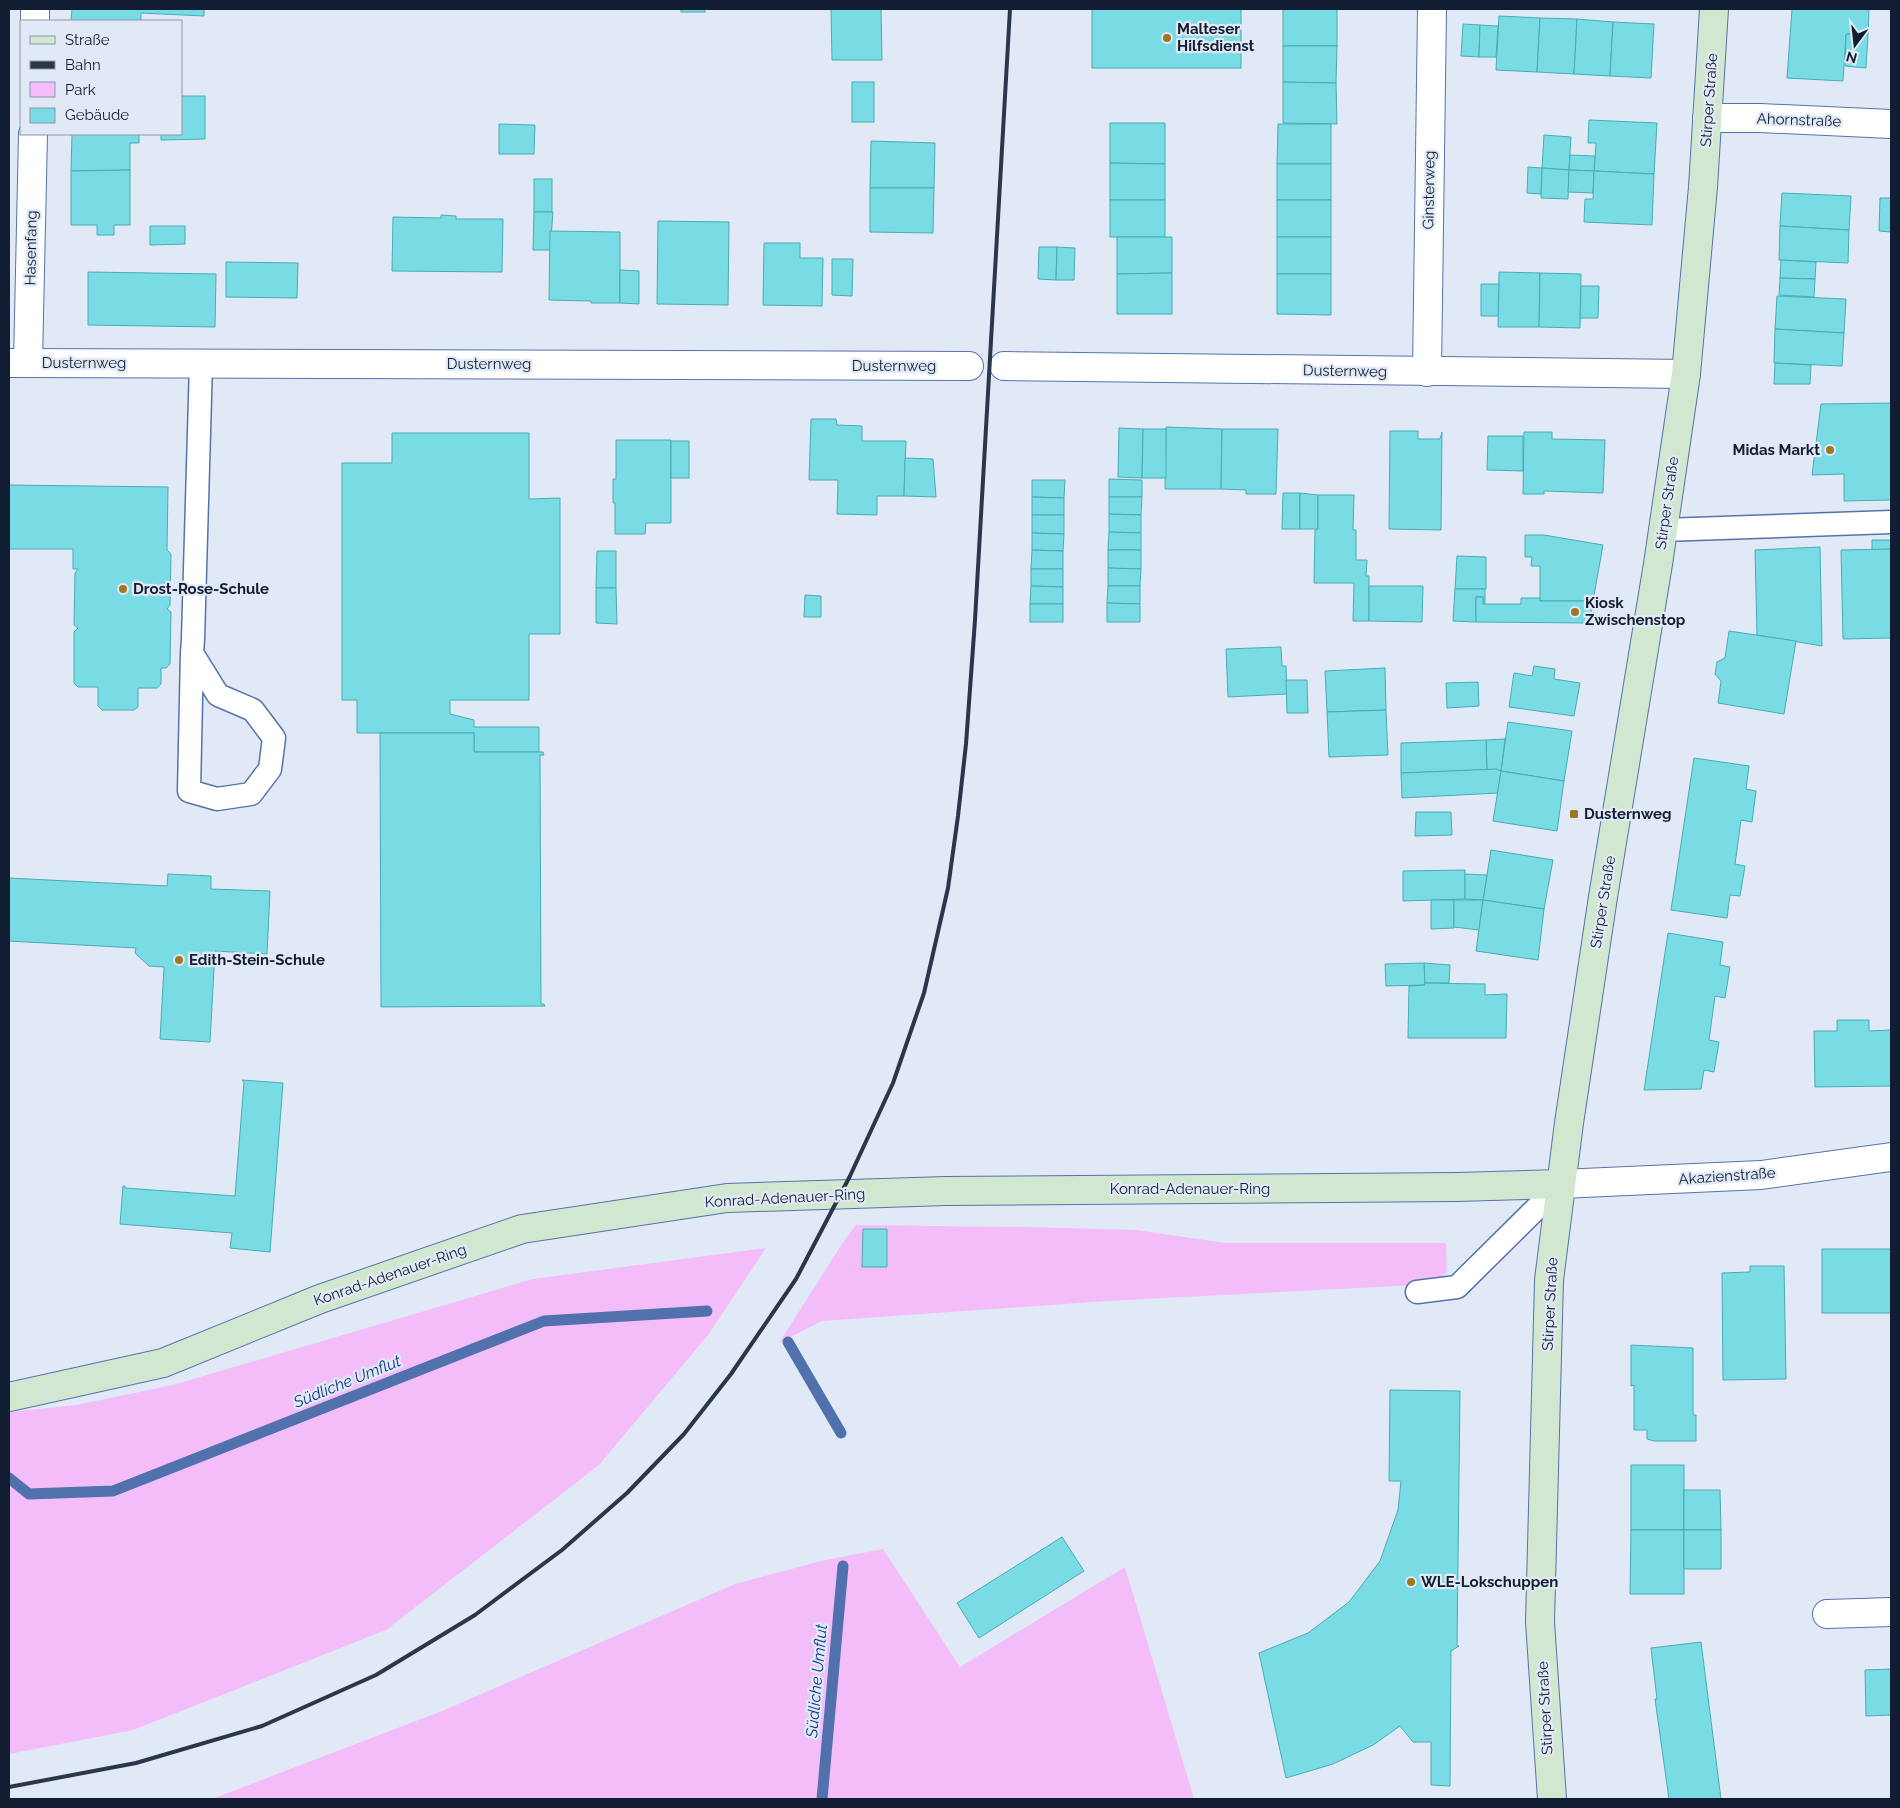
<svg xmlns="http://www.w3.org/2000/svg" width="1900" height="1808" font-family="Raleway,sans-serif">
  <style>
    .green { fill: #f3bdfa }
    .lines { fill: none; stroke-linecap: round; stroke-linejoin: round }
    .stream { stroke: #5171ac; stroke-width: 11 }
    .building { fill: #79dce4; stroke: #47acb4 }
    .lane-casing { stroke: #5573ab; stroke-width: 25 }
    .street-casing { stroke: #5573ab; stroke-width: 30 }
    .secondary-casing { stroke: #5573ab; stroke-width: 30 }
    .lane { stroke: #fff; stroke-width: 22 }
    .street { stroke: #fff; stroke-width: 28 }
    .secondary { stroke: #d2e7d0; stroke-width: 28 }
    .rail { stroke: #2b364b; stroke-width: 4 }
    .poi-dot { fill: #9e7724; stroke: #e2e9f6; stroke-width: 2 }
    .labels { text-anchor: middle; stroke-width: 4.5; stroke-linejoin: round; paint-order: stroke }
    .poi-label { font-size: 15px; font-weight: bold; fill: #111d33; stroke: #e2e9f6; text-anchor: start }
    .street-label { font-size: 15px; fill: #111d33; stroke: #e2e9f6 }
    .water-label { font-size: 16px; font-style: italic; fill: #0e388f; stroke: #e2e9f6 }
  </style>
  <rect width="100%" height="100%" fill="#e2e9f6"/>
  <!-- green -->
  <g class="green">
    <polygon points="856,1225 1027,1227 1136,1230 1226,1243 1446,1243 1447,1272 1436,1284 1107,1301 822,1321 779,1343 842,1244"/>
    <polygon points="766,1248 708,1335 599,1465 386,1630 133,1730 9,1754 9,1412 76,1405 173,1385 533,1279"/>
    <polygon points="883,1549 960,1667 1125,1567 1194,1799 212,1799 442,1711 735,1584 821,1561"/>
  </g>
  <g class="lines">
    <!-- stream -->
    <g class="stream">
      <polyline points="788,1342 841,1433"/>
      <polyline points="9,1478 29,1494 113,1491 544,1321 707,1311"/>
      <polyline points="822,1799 843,1566"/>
    </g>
  </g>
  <!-- building -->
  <g class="building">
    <polygon points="72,9 204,9 204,16 141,13 141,21 71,21"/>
    <rect x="681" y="9" width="24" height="3"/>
    <polygon points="831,9 881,9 882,60 832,60"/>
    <rect x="1092" y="9" width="149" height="59"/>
    <rect x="1283" y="9" width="54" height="37"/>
    <polygon points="1792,9 1869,9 1868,35 1846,34 1843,81 1787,78"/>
    <polygon points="1499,16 1540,18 1537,72 1496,70"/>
    <polygon points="1540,18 1577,19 1574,74 1537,72"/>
    <polygon points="1577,19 1613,22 1610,76 1574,74"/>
    <polygon points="1613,22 1654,24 1651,78 1610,76"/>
    <polygon points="1463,24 1480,25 1479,57 1461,56"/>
    <polygon points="1480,25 1498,26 1496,57 1479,57"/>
    <polygon points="1846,34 1868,35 1866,68 1845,66"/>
    <polygon points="1283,46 1337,46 1336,83 1283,82"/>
    <rect x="852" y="82" width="22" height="40"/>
    <polygon points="1283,82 1336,83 1337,124 1283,123"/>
    <polygon points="181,96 205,96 205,139 161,140 161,134 181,134"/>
    <polygon points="1589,120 1657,123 1654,174 1594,171 1596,143 1588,143"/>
    <polygon points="1110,123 1165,123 1165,164 1110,163"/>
    <polygon points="499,124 535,125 534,154 499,154"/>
    <polygon points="1278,124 1331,124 1331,164 1277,164"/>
    <polygon points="72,134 139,134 139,143 130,143 130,170 71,171"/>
    <polygon points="1544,135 1571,137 1569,170 1542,168"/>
    <polygon points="871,141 935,143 934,188 870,188"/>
    <polygon points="1570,155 1595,156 1594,171 1569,170"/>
    <polygon points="1110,163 1165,164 1165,200 1110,200"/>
    <rect x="1277" y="164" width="54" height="36"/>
    <polygon points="1528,167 1542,168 1541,194 1527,193"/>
    <polygon points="1542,168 1569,170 1568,199 1541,198"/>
    <polygon points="130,170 130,225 114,225 114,235 97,235 97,225 71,225 71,171"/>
    <polygon points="1569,170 1594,171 1593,193 1568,192"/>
    <polygon points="1594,171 1654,174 1652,225 1584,222 1585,199 1593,199"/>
    <rect x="534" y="179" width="18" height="33"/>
    <polygon points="870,188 934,188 933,233 870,232"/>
    <polygon points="1782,193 1851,196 1849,230 1780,226"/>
    <polygon points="1880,198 1891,198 1891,232 1879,231"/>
    <rect x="1110" y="200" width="55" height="37"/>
    <rect x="1277" y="200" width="54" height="37"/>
    <polygon points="534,212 553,212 550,250 533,250"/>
    <polygon points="441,215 456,216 456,219 503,219 502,272 392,271 393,217 441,218"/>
    <polygon points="658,221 729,222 728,305 657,304"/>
    <polygon points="150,226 185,226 185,244 150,245"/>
    <polygon points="1780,226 1849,230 1848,263 1779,260"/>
    <polygon points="550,231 620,232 620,303 591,303 591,301 549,300"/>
    <polygon points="1117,237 1172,237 1172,273 1117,274"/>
    <rect x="1277" y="237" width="54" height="37"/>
    <polygon points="764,243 800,243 800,258 823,258 822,306 763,305"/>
    <polygon points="1039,247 1057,247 1056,280 1038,279"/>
    <polygon points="1057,247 1075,248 1074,280 1056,280"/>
    <polygon points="832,259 853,259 852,296 832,295"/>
    <polygon points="1781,260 1816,262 1815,279 1780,278"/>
    <polygon points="226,262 298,263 297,298 226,297"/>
    <polygon points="620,270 639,271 639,304 620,303"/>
    <polygon points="88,272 216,274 215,327 88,325"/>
    <polygon points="1499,272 1540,273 1539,327 1498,327"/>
    <polygon points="1172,273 1172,314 1117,314 1117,274"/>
    <polygon points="1540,273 1581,274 1580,328 1539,327"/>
    <polygon points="1277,274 1331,274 1331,315 1277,314"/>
    <polygon points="1780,278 1815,279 1814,297 1779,295"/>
    <polygon points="1481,284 1499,284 1498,316 1481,316"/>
    <polygon points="1581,286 1599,286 1598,318 1580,318"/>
    <polygon points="1777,296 1846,299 1844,333 1775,329"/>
    <polygon points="1775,329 1844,333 1842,366 1774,363"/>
    <polygon points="1775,363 1811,365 1810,384 1774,384"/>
    <polygon points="1891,403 1891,500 1844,501 1844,474 1812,475 1821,404"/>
    <polygon points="811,419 836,419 837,425 862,426 862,441 906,441 904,496 877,496 877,515 837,514 838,480 809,480"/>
    <polygon points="1166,427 1222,429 1221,489 1165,489"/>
    <polygon points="1119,428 1143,429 1142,478 1118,477"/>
    <polygon points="1143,429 1166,429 1166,478 1142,478"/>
    <polygon points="1222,429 1278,429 1276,494 1246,494 1246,490 1221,489"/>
    <polygon points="1390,431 1418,431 1418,439 1440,439 1442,432 1441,530 1389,529"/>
    <polygon points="1524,432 1552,432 1552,439 1605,440 1603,493 1544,491 1544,494 1523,494"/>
    <polygon points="392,433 529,433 529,499 560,498 560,634 529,634 529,700 450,700 450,714 474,720 474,727 539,727 539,752 474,752 474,733 357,733 357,700 342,700 342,463 392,463"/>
    <polygon points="1488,436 1523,436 1523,471 1487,470"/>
    <polygon points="616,440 671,440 671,523 646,523 645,534 615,534 615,503 613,503 613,479 616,479"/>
    <rect x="671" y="441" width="18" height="37"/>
    <polygon points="905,458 933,459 936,497 904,496"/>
    <polygon points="1109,479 1142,480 1142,497 1109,497"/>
    <polygon points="1032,480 1065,480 1064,498 1032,497"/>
    <polygon points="9,485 168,487 167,550 171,554 170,605 167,609 171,612 170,664 166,668 161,668 161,684 157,688 138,688 138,707 134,710 102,710 98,706 98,687 78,687 74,683 74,632 78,628 74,625 75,573 78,569 73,569 73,549 9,549"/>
    <polygon points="1283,493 1300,493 1300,529 1282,529"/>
    <polygon points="1300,493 1318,495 1318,529 1300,529"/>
    <polygon points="1318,495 1354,495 1353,530 1356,530 1356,560 1367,560 1366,576 1369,576 1369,621 1353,621 1354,583 1314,583 1315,530 1318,529"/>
    <polygon points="1032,497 1064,498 1064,515 1032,515"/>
    <polygon points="1109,497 1142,497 1141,515 1109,514"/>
    <polygon points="1109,514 1141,515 1141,533 1109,532"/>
    <polygon points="1032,515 1064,515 1064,534 1032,533"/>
    <polygon points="1109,532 1141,533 1141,550 1108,550"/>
    <polygon points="1032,533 1064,534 1063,551 1032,550"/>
    <polygon points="1525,535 1544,535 1603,545 1593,601 1540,601 1540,566 1531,566 1532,557 1525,557"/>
    <polygon points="1872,540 1891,540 1891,549 1872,550"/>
    <polygon points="1820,547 1822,646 1757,635 1755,550"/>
    <polygon points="1891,549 1891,638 1843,639 1841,550"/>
    <polygon points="1032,550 1063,551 1063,569 1031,569"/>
    <polygon points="1108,550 1141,550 1141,569 1108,568"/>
    <polygon points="597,551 616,551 616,588 596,588"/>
    <polygon points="1457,556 1486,557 1486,589 1455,589"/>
    <polygon points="1108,568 1141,569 1140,586 1108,586"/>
    <polygon points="1031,569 1063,569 1063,587 1031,586"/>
    <polygon points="1031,586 1063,587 1063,604 1030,604"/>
    <polygon points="1108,586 1140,586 1140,604 1107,603"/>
    <polygon points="1369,586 1423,586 1422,622 1369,621"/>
    <polygon points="596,588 616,588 617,624 596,623"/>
    <polygon points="1455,589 1485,589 1485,604 1483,604 1483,597 1476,597 1476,622 1453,621"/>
    <polygon points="805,595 821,596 821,617 804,617"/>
    <polygon points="1476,597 1483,597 1483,604 1521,604 1521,598 1540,598 1540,601 1593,601 1590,618 1585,623 1476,622"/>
    <polygon points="1107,603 1140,604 1140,622 1107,622"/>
    <rect x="1030" y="604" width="33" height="18"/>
    <polygon points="1729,631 1796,641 1784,714 1718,703 1721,681 1715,674 1717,662 1725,658"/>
    <polygon points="1281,647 1282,666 1286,666 1287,694 1228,697 1226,649"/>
    <polygon points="1534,666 1555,669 1554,679 1580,683 1574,716 1509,707 1514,673 1532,676"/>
    <polygon points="1385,668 1386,710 1327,712 1325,671"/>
    <polygon points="1286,680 1307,680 1308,713 1287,713"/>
    <polygon points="1478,682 1479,706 1447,708 1446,683"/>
    <polygon points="1386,710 1388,755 1329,757 1327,712"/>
    <polygon points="1508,722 1572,731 1564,781 1501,771"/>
    <polygon points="380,733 474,733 474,752 543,752 544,755 540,755 541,1004 544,1004 545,1006 381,1007"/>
    <polygon points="1505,739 1501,771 1487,770 1486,740"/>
    <polygon points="1486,740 1487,770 1401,773 1401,743"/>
    <polygon points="1694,758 1749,766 1746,789 1756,791 1752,822 1741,820 1735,864 1745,866 1740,896 1730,895 1727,918 1671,910"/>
    <polygon points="1496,769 1501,771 1498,793 1402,798 1401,773"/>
    <polygon points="1501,771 1564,781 1557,831 1493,821"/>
    <polygon points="1416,812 1451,812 1452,835 1415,836"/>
    <polygon points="1491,850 1553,860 1544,909 1483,900"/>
    <polygon points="1465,870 1465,899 1403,901 1403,871"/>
    <polygon points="168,874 211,876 211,889 270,891 267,954 215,951 210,1042 160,1039 164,967 149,966 135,953 136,948 9,941 9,878 167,886"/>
    <polygon points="1465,874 1487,875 1483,900 1465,899"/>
    <polygon points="1431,900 1454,900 1454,928 1431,929"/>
    <polygon points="1454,900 1483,900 1479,930 1454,927"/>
    <polygon points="1483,900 1544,909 1538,960 1476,951"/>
    <polygon points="1668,933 1723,942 1720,965 1730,967 1725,998 1715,996 1709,1040 1719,1042 1714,1072 1704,1070 1701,1089 1644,1090"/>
    <polygon points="1424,963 1450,965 1449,983 1424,983"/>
    <polygon points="1424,963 1425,985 1386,986 1385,964"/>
    <polygon points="1424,983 1485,984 1485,995 1507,994 1506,1038 1408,1038 1409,986 1425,985"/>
    <polygon points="1837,1020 1869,1020 1869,1031 1891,1030 1891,1086 1815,1087 1814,1031 1837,1031"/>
    <polygon points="242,1080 283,1083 270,1252 230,1248 232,1233 120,1224 123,1186 125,1186 125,1188 235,1196 244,1082"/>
    <polygon points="863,1229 887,1229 887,1267 862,1267"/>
    <rect x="1822" y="1249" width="69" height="64"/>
    <polygon points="1750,1266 1784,1266 1786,1379 1723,1380 1722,1273 1750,1272"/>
    <polygon points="1631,1345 1693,1348 1693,1415 1696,1415 1696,1441 1654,1441 1647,1439 1647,1430 1634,1430 1634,1385 1631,1386"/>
    <polygon points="1390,1390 1460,1391 1457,1646 1459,1646 1451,1651 1450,1786 1431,1785 1431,1742 1413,1742 1400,1726 1373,1745 1333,1764 1286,1778 1259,1653 1308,1633 1349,1602 1380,1561 1398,1510 1401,1481 1389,1481"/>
    <rect x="1631" y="1465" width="53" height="65"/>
    <polygon points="1684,1490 1720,1490 1721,1530 1684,1530"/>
    <polygon points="1631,1530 1684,1530 1684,1594 1630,1594"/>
    <rect x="1684" y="1530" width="37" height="39"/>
    <polygon points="1062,1537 1084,1571 979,1638 957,1603"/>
    <polygon points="1701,1642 1721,1799 1669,1799 1655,1699 1657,1699 1651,1648"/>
    <polygon points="1891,1669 1891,1715 1866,1716 1865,1670"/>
  </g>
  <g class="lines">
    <!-- lane casing -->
    <g class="lane-casing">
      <g id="lane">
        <polyline points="1663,530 1891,522"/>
        <polyline points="192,653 218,695 253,710 274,738 270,769 251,794 217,799 189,791 192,653 193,639 201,363"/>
        <polyline points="1417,1292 1457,1287 1561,1184"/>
      </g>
    </g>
    <!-- street casing -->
    <g class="street-casing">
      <g id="street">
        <polyline points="35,21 35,9"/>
        <polyline points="1707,118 1760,118 1891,124"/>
        <polyline points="9,363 969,366"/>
        <polyline points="28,363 33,134"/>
        <polyline points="1004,366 1686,374"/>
        <polyline points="1427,372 1432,9"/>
        <polyline points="1561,1184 1761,1175 1891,1157"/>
        <polyline points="1827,1614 1891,1612"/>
      </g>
    </g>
    <!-- secondary casing -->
    <g class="secondary-casing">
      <g id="secondary">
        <polyline points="9,1397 163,1363 320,1299 522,1229 727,1198 946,1191 1457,1187 1561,1184"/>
        <polyline points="1552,1799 1540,1622 1549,1280 1569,1123 1603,897 1658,564 1686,374 1703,187 1714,9"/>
      </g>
    </g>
    <!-- lane -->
    <use href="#lane" class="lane"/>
    <!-- street -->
    <use href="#street" class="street"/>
    <!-- secondary -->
    <use href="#secondary" class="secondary"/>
    <!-- rail -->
    <polyline class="rail" points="9,1787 136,1763 262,1726 376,1675 475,1615 562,1550 627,1493 684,1434 731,1374 796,1279 850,1176 893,1083 924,993 948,888 958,816 966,744 975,620 1010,9"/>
  </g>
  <!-- markers -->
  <g class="poi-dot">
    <circle cx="1167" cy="38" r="5"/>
    <circle cx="1830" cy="450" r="5"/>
    <circle cx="123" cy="589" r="5"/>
    <circle cx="1575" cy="612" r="5"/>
    <rect x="1569" y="809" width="10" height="10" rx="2.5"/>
    <circle cx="179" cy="960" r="5"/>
    <circle cx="1411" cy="1582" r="5"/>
  </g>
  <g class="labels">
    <!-- poi labels -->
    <g class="poi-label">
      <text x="1177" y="34">Malteser<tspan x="1177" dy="17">Hilfsdienst</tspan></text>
      <text x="1820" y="455" text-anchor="end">Midas Markt</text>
      <text x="133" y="594">Drost-Rose-Schule</text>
      <text x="1585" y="608">Kiosk<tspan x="1585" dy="17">Zwischenstop</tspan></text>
      <text x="1584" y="819">Dusternweg</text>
      <text x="189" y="965">Edith-Stein-Schule</text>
      <text x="1421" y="1587">WLE-Lokschuppen</text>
    </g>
    <!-- street labels -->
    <g class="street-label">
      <text transform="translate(1709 100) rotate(-86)" y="5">Stirper Straße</text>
      <text transform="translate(1799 120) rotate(2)" y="5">Ahornstraße</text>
      <text transform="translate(1429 190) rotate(-89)" y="5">Ginsterweg</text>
      <text transform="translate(31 248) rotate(-89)" y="5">Hasenfang</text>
      <text x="84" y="368">Dusternweg</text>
      <text x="489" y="369">Dusternweg</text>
      <text x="894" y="371">Dusternweg</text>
      <text transform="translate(1345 371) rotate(1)" y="5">Dusternweg</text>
      <text transform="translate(1667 503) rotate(-82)" y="5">Stirper Straße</text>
      <text transform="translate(1603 902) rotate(-81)" y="5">Stirper Straße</text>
      <text transform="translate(1727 1176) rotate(-4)" y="5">Akazienstraße</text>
      <text x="1190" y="1194">Konrad-Adenauer-Ring</text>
      <text transform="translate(785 1198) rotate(-3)" y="5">Konrad-Adenauer-Ring</text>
      <text transform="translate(390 1275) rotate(-19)" y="5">Konrad-Adenauer-Ring</text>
      <text transform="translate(1550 1304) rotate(-87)" y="5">Stirper Straße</text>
      <text transform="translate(1545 1708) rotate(-93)" y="5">Stirper Straße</text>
    </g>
    <!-- water labels -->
    <g class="water-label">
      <text transform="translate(347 1381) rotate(-22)" y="6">Südliche Umflut</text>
      <text transform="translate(816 1681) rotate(-85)" y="6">Südliche Umflut</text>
    </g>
  </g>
  <!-- border -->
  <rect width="1900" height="1808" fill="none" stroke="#111d33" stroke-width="20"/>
  <!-- legend -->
  <rect x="20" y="20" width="162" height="115" fill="#e2e9f6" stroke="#8e97a8"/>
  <rect x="30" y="36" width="25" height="8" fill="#d2e7d0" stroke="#8e97a8"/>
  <text x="65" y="45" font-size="15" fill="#111d33">Straße</text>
  <rect x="30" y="61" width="25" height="8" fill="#2b364b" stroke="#8e97a8"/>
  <text x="65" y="70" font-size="15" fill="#111d33">Bahn</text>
  <rect x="30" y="82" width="25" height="15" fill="#f3bdfa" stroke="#8e97a8"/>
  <text x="65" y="95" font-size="15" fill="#111d33">Park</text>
  <rect x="30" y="108" width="25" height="15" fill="#79dce4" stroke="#8e97a8"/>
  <text x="65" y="120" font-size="15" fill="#111d33">Gebäude</text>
  <!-- north arrow -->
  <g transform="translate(1855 45) rotate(195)" stroke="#e2e9f6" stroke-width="4" paint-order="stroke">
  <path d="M0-4L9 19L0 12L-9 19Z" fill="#111d33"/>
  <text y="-8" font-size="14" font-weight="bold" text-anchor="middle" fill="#111d33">N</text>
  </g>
</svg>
